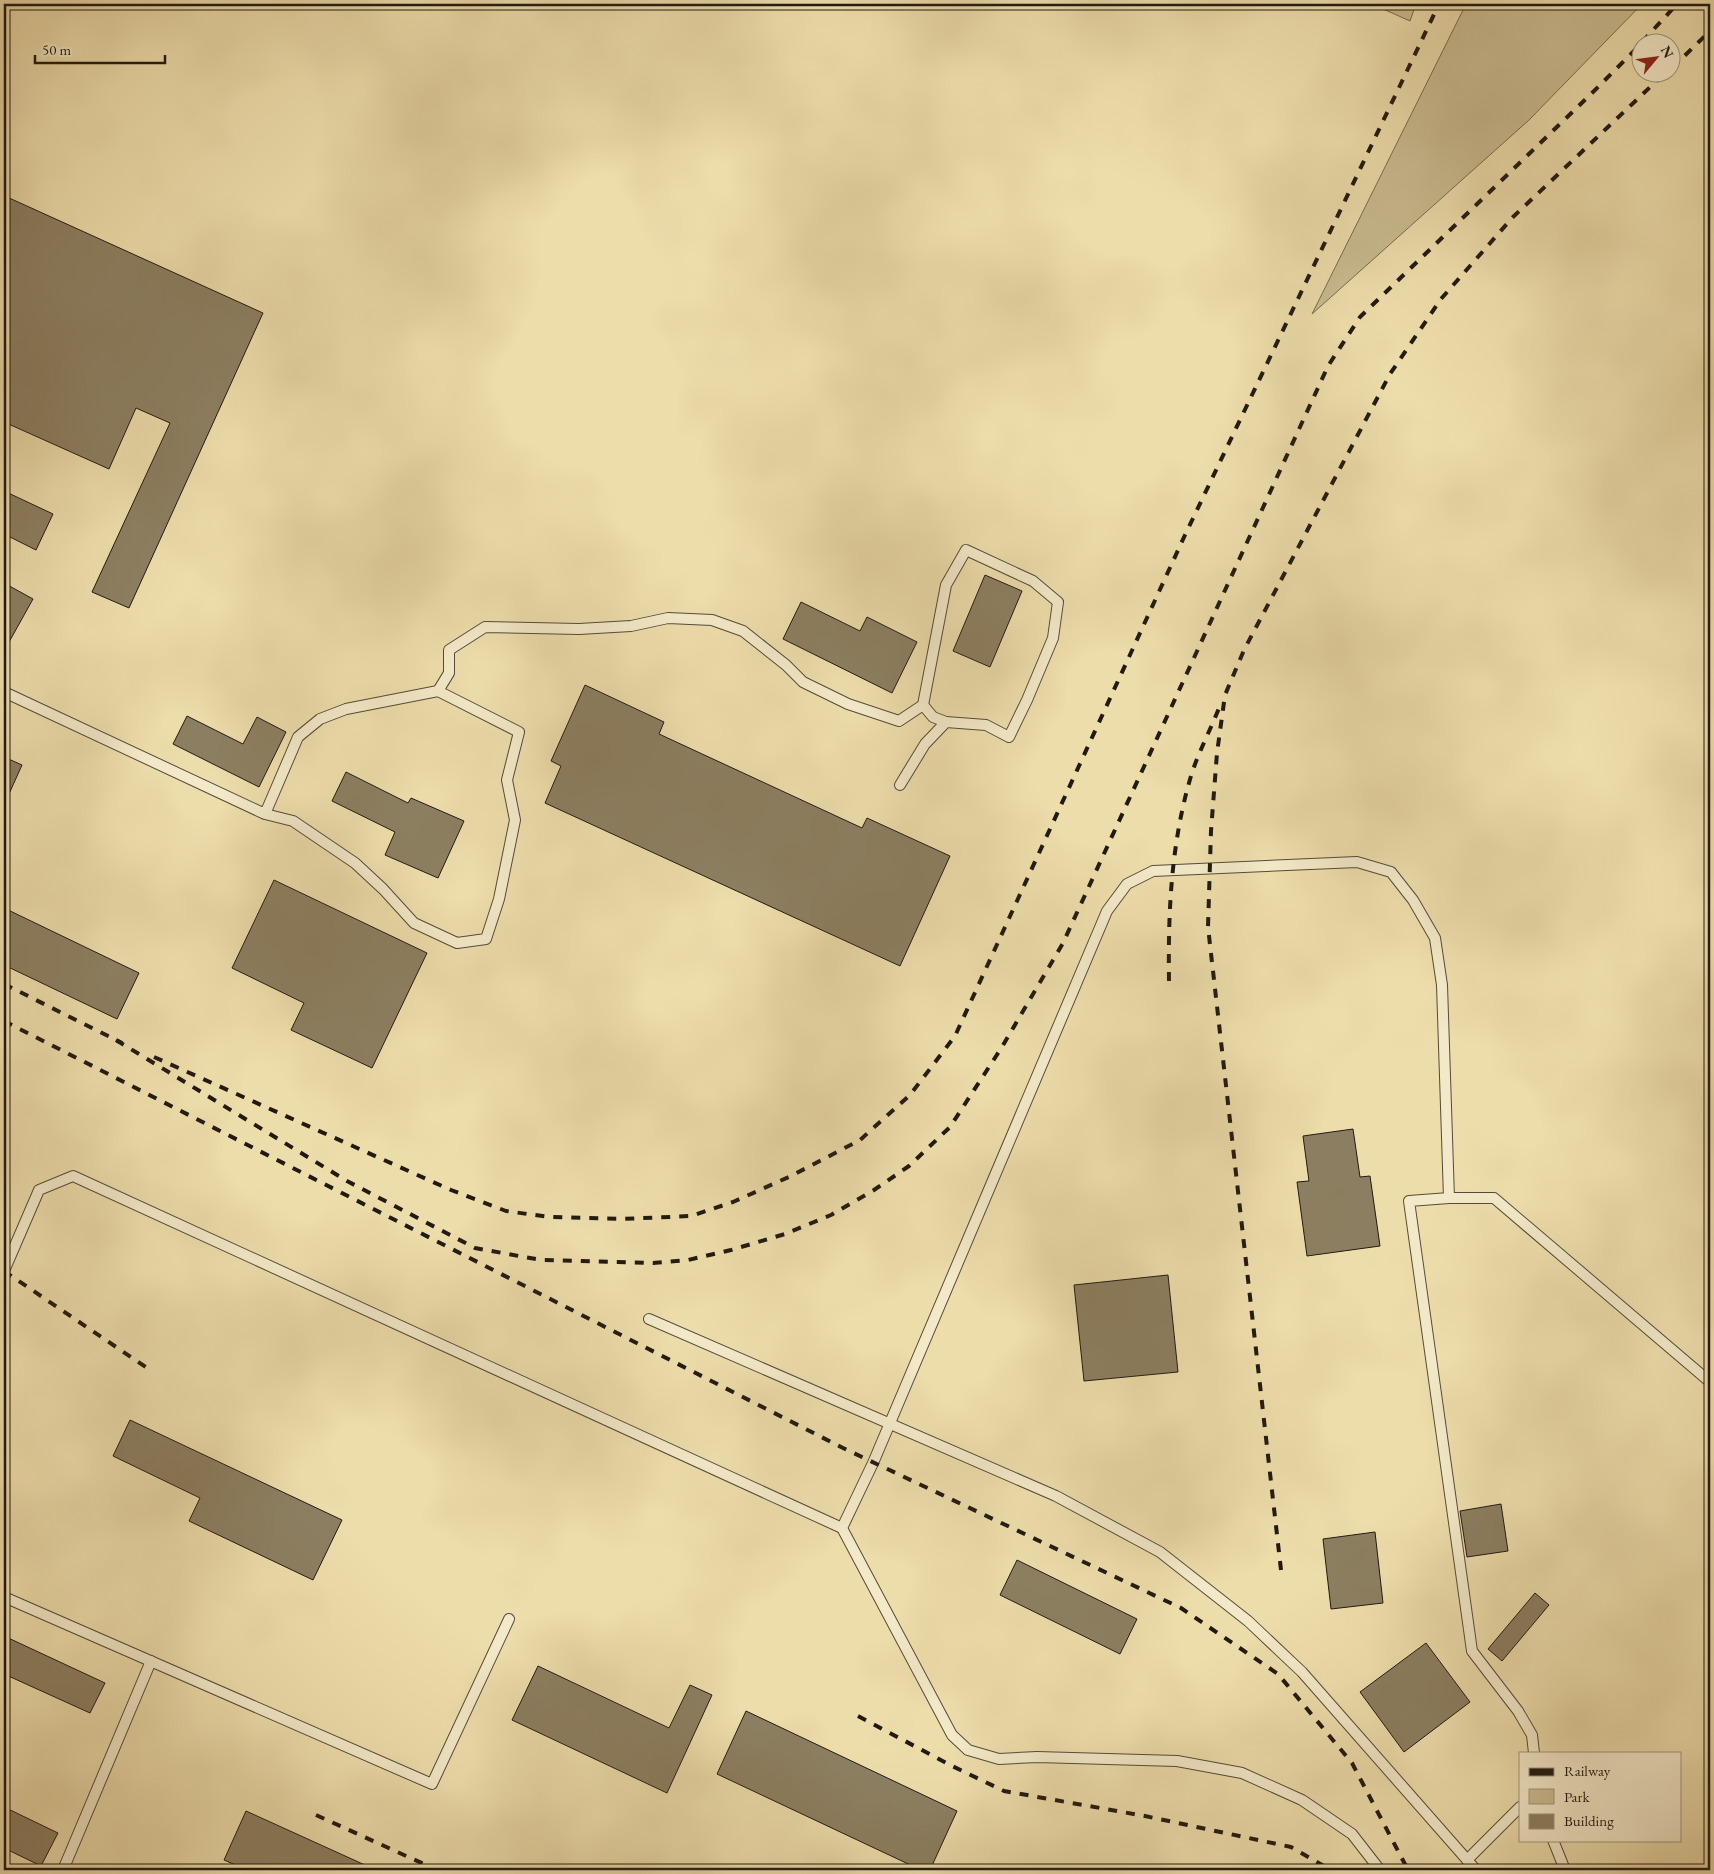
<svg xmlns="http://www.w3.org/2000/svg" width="1714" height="1874" font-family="'EB Garamond',serif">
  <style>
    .green { fill: #cabc91; stroke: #766b51 }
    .building { fill: #8c7f61; stroke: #221a11 }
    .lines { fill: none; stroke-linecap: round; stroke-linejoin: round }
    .service-casing { stroke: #554b38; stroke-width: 12 }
    .service { stroke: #f3e9c8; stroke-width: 10 }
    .rail { stroke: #221a11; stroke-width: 4; stroke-dasharray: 9 9; stroke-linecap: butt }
  </style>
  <rect width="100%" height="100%" fill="#edddab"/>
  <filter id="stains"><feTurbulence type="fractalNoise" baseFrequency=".004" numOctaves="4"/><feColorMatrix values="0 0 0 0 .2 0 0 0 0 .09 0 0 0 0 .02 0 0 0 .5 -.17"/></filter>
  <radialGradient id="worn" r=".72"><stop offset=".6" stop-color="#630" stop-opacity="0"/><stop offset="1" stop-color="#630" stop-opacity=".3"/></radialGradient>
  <!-- green -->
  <g class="green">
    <polygon points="1372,4 1416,4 1410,21"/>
    <polygon points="1466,4 1642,4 1529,120 1312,314"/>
  </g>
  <!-- building -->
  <g class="building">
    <polygon points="7,197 263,313 129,608 92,592 170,423 136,408 109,469 4,422 4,205"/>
    <polygon points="4,491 53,514 36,550 4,534"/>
    <polygon points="985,575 1022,591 990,667 953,651"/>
    <polygon points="4,583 33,599 4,651"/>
    <polygon points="801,602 860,631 867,617 917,642 892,693 783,639"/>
    <polygon points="585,685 664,722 659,734 862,828 867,818 950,856 900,966 545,803 561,766 551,761"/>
    <polygon points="187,716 243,744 257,717 286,732 259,787 173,744"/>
    <polygon points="4,757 22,765 4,805"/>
    <polygon points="346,772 408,803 411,798 464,821 438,878 385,855 395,832 332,801"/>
    <polygon points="274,880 427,953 372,1068 291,1030 304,1003 232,968"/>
    <polygon points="4,908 139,973 117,1019 4,965"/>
    <polygon points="1353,1129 1360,1177 1370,1176 1380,1246 1307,1256 1297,1182 1309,1181 1303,1136"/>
    <polygon points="1168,1275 1178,1372 1084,1381 1074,1285"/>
    <polygon points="130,1420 342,1520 313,1580 189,1521 200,1498 113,1456"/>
    <polygon points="1501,1504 1508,1551 1467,1557 1460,1511"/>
    <polygon points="1375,1532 1383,1603 1331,1609 1323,1539"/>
    <polygon points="1017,1560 1137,1619 1120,1654 1000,1595"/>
    <polygon points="1535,1593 1549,1605 1502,1661 1488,1649"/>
    <polygon points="4,1636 105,1683 90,1713 4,1674"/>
    <polygon points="1426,1643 1470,1702 1404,1752 1360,1692"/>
    <polygon points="538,1666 669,1728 690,1685 712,1695 667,1793 512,1720"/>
    <polygon points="746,1711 957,1811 930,1870 921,1870 717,1774"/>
    <polygon points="4,1807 58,1833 41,1866 4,1848"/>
    <polygon points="246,1811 376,1870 247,1870 224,1860"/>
  </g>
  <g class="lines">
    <!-- service casing -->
    <g class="service-casing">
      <g id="service">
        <polyline points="438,691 449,673 449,650 485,627 579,629 631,626 668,618 712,620 743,631 786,665 803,682 848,704 899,721 923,705 946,585 966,550 1033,581 1058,602 1053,638 1027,700 1009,737 986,725 946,722 925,744 900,785"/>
        <polyline points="4,692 265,814 298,737 320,719 346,709 438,691 519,732 507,780 515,820 499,899 486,939 457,943 414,923 383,889 355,863 293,821 265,814"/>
        <polyline points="923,705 933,717 946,722"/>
        <polyline points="1449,1198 1494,1198 1710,1382"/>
        <polyline points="4,1271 39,1190 73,1176 842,1528"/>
        <polyline points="649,1319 1056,1496 1160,1552 1248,1621 1302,1672 1476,1870"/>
        <polyline points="4,1597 432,1784 509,1619"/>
        <polyline points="1553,1840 1565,1870"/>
        <polyline points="1467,1860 1520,1807"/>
        <polyline points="63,1870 151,1661"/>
        <polyline points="1380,1870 1352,1834 1302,1800 1242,1773 1177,1761 1037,1757 999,1759 968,1750 952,1735 842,1528 873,1463 1107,911 1127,884 1153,871 1357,862 1391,872 1413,900 1435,938 1442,985 1449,1198 1409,1201 1472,1651 1518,1711 1532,1735 1534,1753"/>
      </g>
    </g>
    <!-- service -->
    <use href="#service" class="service"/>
    <!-- rail -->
    <g class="rail">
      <polyline points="1642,42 1677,4"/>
      <polyline points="1672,68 1710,31"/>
      <path d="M1169 981C1168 912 1171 843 1191 776 1198 753 1210 731 1219 708"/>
      <polyline points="4,984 122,1043"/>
      <polyline points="4,1021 843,1448 1181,1608 1278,1674 1352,1763 1408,1870"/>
      <polyline points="116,1040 347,1181 475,1248 541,1260 653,1263 688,1260 731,1250 785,1234 831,1215 874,1190 909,1166 950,1127 1002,1047 1063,943 1328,366 1360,317 1590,95 1642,43"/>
      <polyline points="154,1057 451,1190 506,1211 549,1217 621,1219 691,1216 733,1202 791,1176 860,1140 910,1095 955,1036 1185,535 1439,4"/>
      <polyline points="4,1271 153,1372"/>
      <polyline points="1281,1570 1208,927 1211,831 1217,753 1225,695 1244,650 1390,374 1441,299 1513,217 1666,72"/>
      <polyline points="858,1716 950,1765 1004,1791 1145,1816 1291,1847 1331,1870"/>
      <polyline points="316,1815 437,1870"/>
    </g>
  </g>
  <!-- margin -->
  <rect width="1714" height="1874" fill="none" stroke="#edddab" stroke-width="20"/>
  <rect x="5" y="5" width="1704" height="1864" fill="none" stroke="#221a11" stroke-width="2.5"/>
  <rect x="10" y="10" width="1694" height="1854" fill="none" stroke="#221a11"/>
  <!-- legend -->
  <rect x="1519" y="1752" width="162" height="90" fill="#f3e9c8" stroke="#9f967f"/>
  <rect x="1529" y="1768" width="25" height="8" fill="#221a11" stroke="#9f967f"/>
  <text x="1564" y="1776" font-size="15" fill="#221a11">Railway</text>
  <rect x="1529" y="1789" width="25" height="15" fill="#cabc91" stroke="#9f967f"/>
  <text x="1564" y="1802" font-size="15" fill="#221a11">Park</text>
  <rect x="1529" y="1814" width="25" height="15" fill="#8c7f61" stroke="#9f967f"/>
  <text x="1564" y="1826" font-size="15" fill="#221a11">Building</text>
  <!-- north arrow -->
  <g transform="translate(1656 58) rotate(61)"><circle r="24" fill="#f3e9c8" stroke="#9f967f"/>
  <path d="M0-4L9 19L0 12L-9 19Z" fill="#8f2418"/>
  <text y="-8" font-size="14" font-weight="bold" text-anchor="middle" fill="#221a11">N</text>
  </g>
  <!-- scale -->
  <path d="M35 55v8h130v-8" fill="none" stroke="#221a11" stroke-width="2.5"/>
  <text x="42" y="55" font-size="15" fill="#221a11" stroke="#f3e9c8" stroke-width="4" paint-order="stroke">50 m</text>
  <rect width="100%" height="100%" filter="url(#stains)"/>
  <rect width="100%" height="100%" fill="url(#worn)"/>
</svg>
